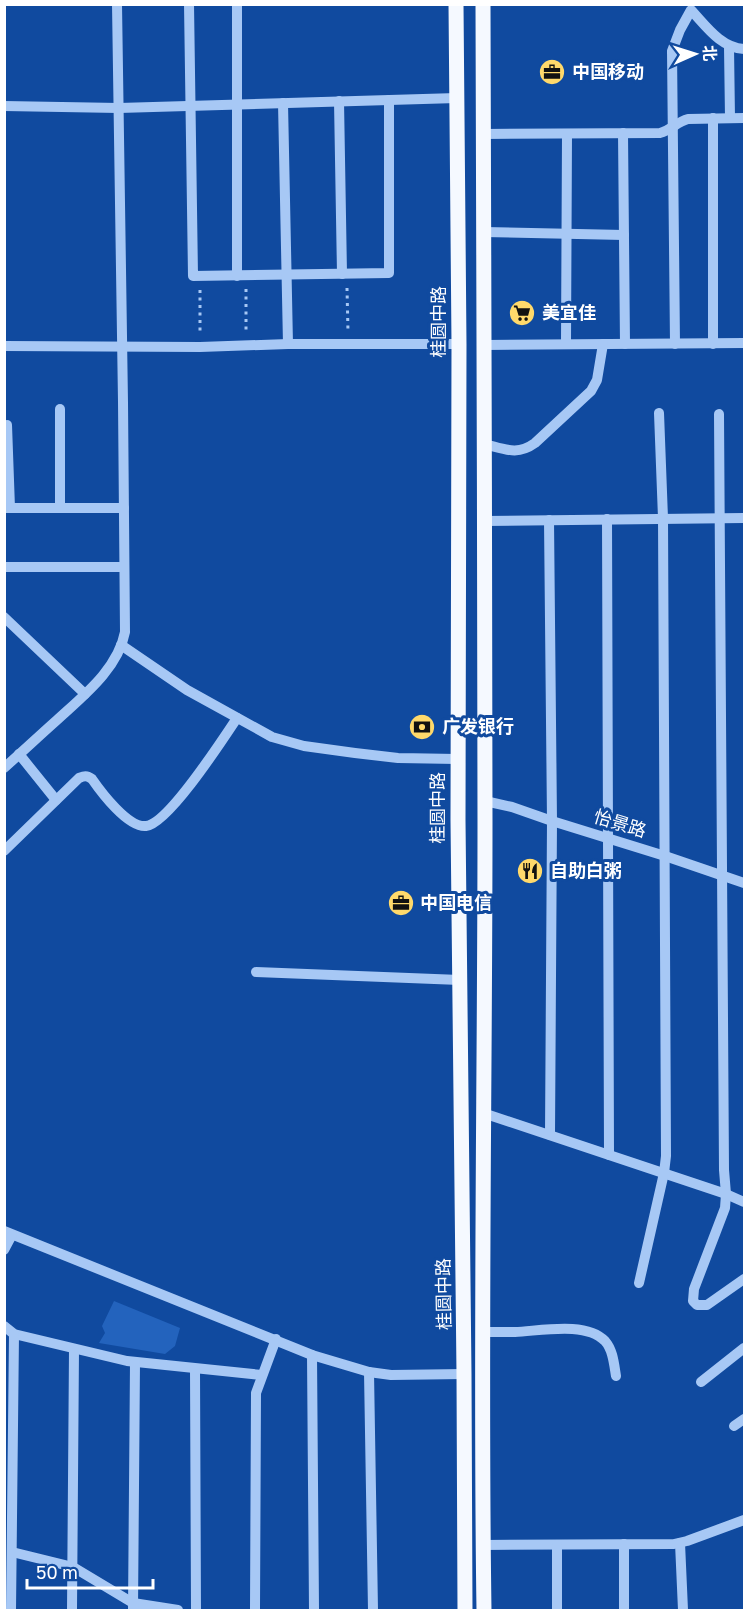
<svg xmlns="http://www.w3.org/2000/svg" width="749" height="1615" font-family="'Golos Text','Noto Sans SC',sans-serif">
  <style>
    .green { fill: #2363bd }
    .lines { fill: none; stroke-linecap: round; stroke-linejoin: round }
    .path { stroke: #a7c8f5; stroke-width: 3; stroke-dasharray: 3 4.5; stroke-linecap: butt }
    .minor { stroke: #a7c8f5; stroke-width: 10 }
    .major { stroke: #f5f9ff; stroke-width: 15 }
    .labels { text-anchor: middle; stroke-width: 6; stroke-linejoin: round; paint-order: stroke }
    .poi-label { font-size: 18px; font-weight: bold; fill: #fff; stroke: #104a9f; text-anchor: start }
    .street-label { font-size: 18px; fill: #fff; stroke: #104a9f }
  </style>
  <rect width="100%" height="100%" fill="#104a9f"/>
  <!-- green -->
  <polygon class="green" points="114,1301 180,1328 175,1346 165,1354 99,1343 105,1333 102,1326"/>
  <g class="lines">
    <!-- path -->
    <g class="path">
      <polyline points="347,288 348,332"/>
      <polyline points="246,289 246,334"/>
      <polyline points="200,290 200,334"/>
    </g>
    <!-- minor -->
    <g class="minor">
      <polyline points="189,4 193,276 389,273 389,100"/>
      <polyline points="729,47 730,118"/>
      <polyline points="339,101 342,274"/>
      <polyline points="283,103 288,344"/>
      <polyline points="4,106 119,108 457,98"/>
      <polyline points="713,118 713,344"/>
      <polyline points="623,133 625,344"/>
      <path d="M484 134 660 133C671 130 677 122 688 119L744 118"/>
      <polyline points="484,232 624,235"/>
      <polyline points="237,276 237,4"/>
      <polyline points="566,344 567,134"/>
      <path d="M675 344 672 51 680 30 691 10C706 26 721 48 744 49"/>
      <polyline points="484,345 744,343"/>
      <polyline points="4,346 200,347 288,344 459,344"/>
      <polyline points="60,409 60,508"/>
      <polyline points="719,414 724,1170 726,1194 725,1208 694,1289 693,1301 697,1305 707,1305 744,1279"/>
      <polyline points="7,425 10,508"/>
      <path d="M484 444C505 449 517 456 535 443L591 391 597 380 603 344"/>
      <polyline points="4,508 124,508"/>
      <polyline points="607,519 609,1155"/>
      <polyline points="549,520 552,821 550,1135"/>
      <polyline points="484,521 744,518"/>
      <polyline points="4,567 124,567"/>
      <polyline points="4,617 85,694"/>
      <polyline points="121,645 187,690 272,737 304,746 355,753 398,758 457,759"/>
      <polyline points="19,754 56,800"/>
      <path d="M4 768C22 752 39 736 57 720 83 696 118 669 125 632L123 402 117 4"/>
      <polyline points="485,801 512,807 552,821 665,856 744,883"/>
      <path d="M4 851 79 778C84 776 87 775 92 779 101 792 128 828 146 826 168 824 223 739 237 718"/>
      <polyline points="256,972 460,980"/>
      <polyline points="483,1113 726,1194 744,1202"/>
      <polyline points="4,1231 312,1355 369,1372 391,1375 464,1374"/>
      <polyline points="4,1250 12,1235"/>
      <polyline points="639,1283 664,1173 666,1156 663,518 659,413"/>
      <polyline points="4,1326 14,1334 127,1361 262,1375"/>
      <path d="M483 1332C494 1332 504 1332 515 1332 540 1331 586 1321 605 1341 613 1350 614 1364 616 1376"/>
      <polyline points="312,1355 314,1610"/>
      <polyline points="195,1369 196,1610"/>
      <polyline points="369,1372 373,1610"/>
      <polyline points="701,1382 744,1348"/>
      <polyline points="734,1426 744,1419"/>
      <polyline points="680,1543 683,1610"/>
      <polyline points="624,1544 624,1610"/>
      <polyline points="483,1545 674,1544 687,1541 744,1520"/>
      <polyline points="557,1545 557,1610"/>
      <polyline points="12,1552 73,1567 133,1603 178,1610"/>
      <polyline points="11,1610 14,1334"/>
      <polyline points="72,1610 74,1349"/>
      <polyline points="133,1610 135,1362"/>
      <polyline points="255,1610 256,1393 276,1339"/>
    </g>
    <!-- major -->
    <g class="major">
      <polyline points="456,4 459,344 458,820 464,1374 465,1610"/>
      <path d="M483 4C485 276 484 548 485 820 485 1083 480 1347 484 1610"/>
    </g>
  </g>
  <!-- icons -->
  <defs>
    <g id="office-disc" transform="scale(1.35)"><circle r="9.5" fill="#ffd96b" stroke="#104a9f"/><path d="M-6-3h4V-5.5h4V-3h4V5H-6ZM-1-4.5V-3h2v-1.5ZM-6 0V1H6V0Z" fill="#111"/></g>
    <g id="supermarket-disc" transform="scale(1.35)"><circle r="9.5" fill="#ffd96b" stroke="#104a9f"/><path d="M-6-5.5h2.5l.6 2H6L4.5 2H-2.5L-4.4-4H-6ZM-1.5 3.2a1.3 1.3 0 1 0 .1 0ZM3 3.2a1.3 1.3 0 1 0 .1 0Z" fill="#111"/></g>
    <g id="bank-disc" transform="scale(1.35)"><circle r="9.5" fill="#ffd96b" stroke="#104a9f"/><path d="M-6-4H6V4H-6ZM0-2.3a2.3 2.3 0 1 0 0 4.6a2.3 2.3 0 1 0 0-4.6Z" fill="#111"/></g>
    <g id="restaurant-disc" transform="scale(1.35)"><circle r="9.5" fill="#ffd96b" stroke="#104a9f"/><path d="M-5-6h1v4h1v-4h1v4h1v-4h1v5L-1.5 .5V6h-2V.5L-5-1ZM5-6V6H3V1.5H1.5Q1.5-4 5-6Z" fill="#111"/></g>
  </defs>
  <g fill-rule="evenodd">
    <use href="#office-disc" x="552" y="72"/>
    <use href="#supermarket-disc" x="522" y="313"/>
    <use href="#bank-disc" x="422" y="727"/>
    <use href="#restaurant-disc" x="530" y="871"/>
    <use href="#office-disc" x="401" y="903"/>
  </g>
  <g class="labels">
    <!-- poi labels -->
    <g class="poi-label">
      <text x="572" y="78">中国移动</text>
      <text x="542" y="319">美宜佳</text>
      <text x="442" y="733">广发银行</text>
      <text x="550" y="877">自助白粥</text>
      <text x="420" y="909">中国电信</text>
    </g>
    <!-- street labels -->
    <g class="street-label">
      <text transform="translate(439 322) rotate(-90)" y="6">桂圆中路</text>
      <text transform="translate(438 808) rotate(-90)" y="6">桂圆中路</text>
      <text transform="translate(620 824) rotate(17)" y="6">怡景路</text>
      <text transform="translate(444 1294) rotate(-91)" y="6">桂圆中路</text>
    </g>
  </g>
  <!-- border -->
  <rect width="749" height="1615" fill="none" stroke="#ffffff" stroke-width="12"/>
  <!-- north arrow -->
  <g transform="translate(695 54) rotate(87)" stroke="#104a9f" stroke-width="4.5" paint-order="stroke">
  <path d="M0-4.5L10 22L0 15L-10 22Z" fill="#ffffff"/>
  <text y="-9" font-size="16" font-weight="bold" text-anchor="middle" fill="#ffffff">北</text>
  </g>
  <!-- scale -->
  <path d="M27 1579v9h126v-9" fill="none" stroke="#ffffff" stroke-width="3"/>
  <text x="36" y="1579" font-size="18" fill="#ffffff" stroke="#104a9f" stroke-width="4.5" paint-order="stroke">50 m</text>
</svg>
